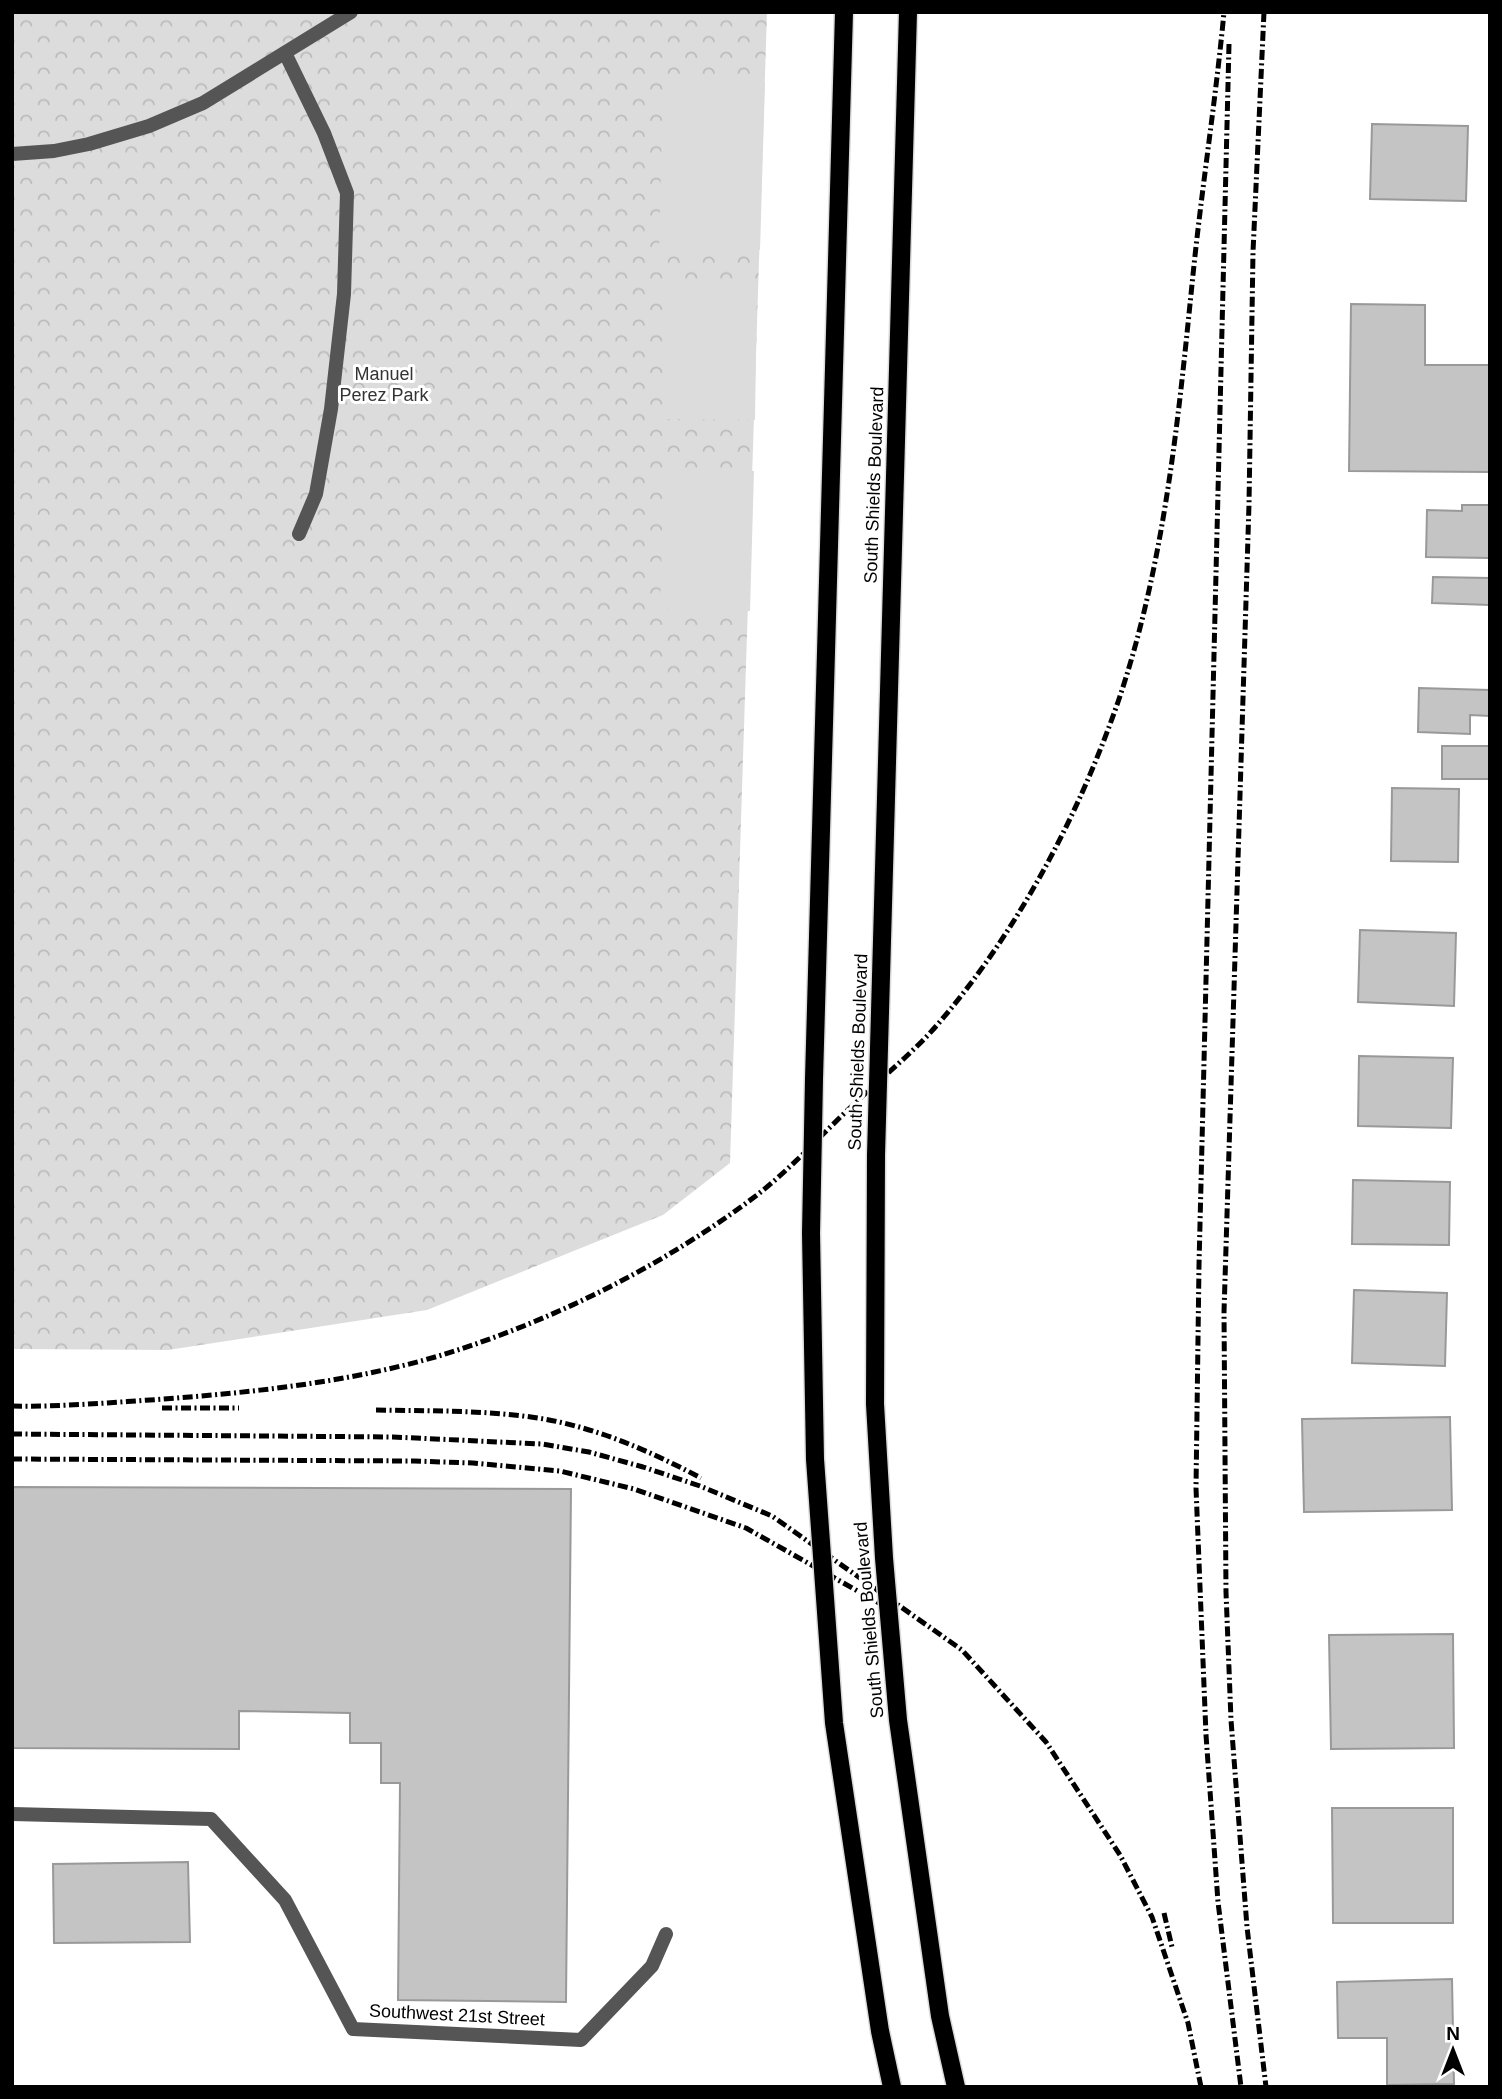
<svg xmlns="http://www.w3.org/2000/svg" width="1502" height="2099" font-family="Arial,sans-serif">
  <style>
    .forest { fill: url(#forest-crowns) }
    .pitch { fill: #dcdcdc }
    .building { fill: #c4c4c4; stroke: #999; stroke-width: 2 }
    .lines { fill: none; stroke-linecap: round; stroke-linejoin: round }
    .service { stroke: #555; stroke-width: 14 }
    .minor { stroke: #555; stroke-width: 14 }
    .rail { stroke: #000; stroke-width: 5; stroke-dasharray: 10 3.5 2 3.5; stroke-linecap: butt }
    .primary-bridge-casing { stroke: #dbdbdb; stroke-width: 21; stroke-linecap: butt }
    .primary-bridge { stroke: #000; stroke-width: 18 }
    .labels { text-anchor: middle; stroke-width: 6; stroke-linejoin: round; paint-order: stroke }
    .park-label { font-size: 18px; fill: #333; stroke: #fff }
    .street-label { font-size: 18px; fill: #000; stroke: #fff }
  </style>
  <defs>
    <pattern id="forest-crowns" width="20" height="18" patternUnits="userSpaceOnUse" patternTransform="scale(1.75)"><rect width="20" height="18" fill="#dcdcdc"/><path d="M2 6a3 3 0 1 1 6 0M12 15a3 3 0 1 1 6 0" fill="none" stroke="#bbb"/></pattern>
  </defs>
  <rect width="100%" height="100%" fill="#fff"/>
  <!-- forest -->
  <polygon class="forest" points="12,12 767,12 730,1163 663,1215 427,1310 168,1350 12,1349"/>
  <!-- pitch -->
  <g class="pitch">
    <polygon points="663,80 765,82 760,250 659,250"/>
    <polygon points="667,280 757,281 755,420 665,419"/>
    <polygon points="664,469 754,471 750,611 660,609"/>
  </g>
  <!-- building -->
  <g class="building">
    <polygon points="1372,124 1468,126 1466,201 1370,199"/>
    <polygon points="1351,304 1425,305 1425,365 1490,365 1490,472 1349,471"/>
    <polygon points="1462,505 1490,505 1490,558 1426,557 1427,510 1462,511"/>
    <polygon points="1433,577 1490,578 1490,605 1432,603"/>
    <polygon points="1419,688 1490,690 1490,716 1470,715 1470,734 1418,732"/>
    <rect x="1442" y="746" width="48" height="33"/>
    <polygon points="1392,788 1459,789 1458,862 1391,861"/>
    <polygon points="1360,930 1456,933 1454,1006 1358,1002"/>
    <polygon points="1359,1056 1453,1058 1451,1128 1358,1126"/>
    <polygon points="1353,1180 1450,1182 1449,1245 1352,1244"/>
    <polygon points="1354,1290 1447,1293 1445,1366 1352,1363"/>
    <polygon points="1450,1417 1452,1510 1304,1512 1302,1419"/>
    <polygon points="12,1487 571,1489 566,2002 398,2000 400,1783 381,1783 381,1743 350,1743 350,1713 239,1711 239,1749 12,1748"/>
    <polygon points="1453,1634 1454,1748 1331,1749 1329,1635"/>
    <polygon points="1332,1808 1453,1808 1453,1923 1333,1923"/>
    <polygon points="188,1862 190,1942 54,1943 53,1864"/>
    <polygon points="1452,1979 1454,2084 1387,2085 1387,2038 1338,2038 1337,1982"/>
  </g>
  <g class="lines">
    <!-- service -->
    <polyline class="service" points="285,53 324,133 347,193 344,294 331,409 316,494 299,534"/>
    <!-- minor -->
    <g class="minor">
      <polyline points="12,154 54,151 89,144 149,126 203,103 351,12"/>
      <polyline points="12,1814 211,1819 285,1900 353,2029 581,2040 652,1966 666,1934"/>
    </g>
    <!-- rail -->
    <g class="rail">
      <polyline points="1264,12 1253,252 1249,504 1224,1312 1226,1592 1231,1720 1247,1927 1266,2087"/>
      <polyline points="1229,44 1199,1265 1196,1488 1206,1735 1218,1902 1241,2087"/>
      <path d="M12 1406C58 1407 104 1403 150 1400 248 1393 348 1383 442 1355 552 1321 661 1267 753 1198 789 1171 821 1135 854 1104 881 1078 913 1053 938 1024 1018 931 1078 817 1118 702 1166 561 1179 411 1194 265 1203 180 1216 97 1224 12"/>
      <polyline points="162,1408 239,1408"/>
      <path d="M376 1410C428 1411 479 1410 531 1417 591 1425 648 1450 701 1478"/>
      <polyline points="12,1434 393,1437 542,1444 589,1452 643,1467 700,1486 772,1516 962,1650 1046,1742 1120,1855 1152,1917 1188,2023 1201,2087"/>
      <polyline points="12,1459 414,1461 473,1463 560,1471 634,1489 746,1528 886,1607"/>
      <polyline points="1164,1913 1172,1947"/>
    </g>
    <!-- primary-bridge casing -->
    <g class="primary-bridge-casing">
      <g id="primary-bridge">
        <polyline points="844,12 814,1079 811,1233 815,1459 834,1723 880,2031 892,2087"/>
        <polyline points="908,12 876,1155 875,1404 884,1558 898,1720 940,2016 956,2087"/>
      </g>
    </g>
    <!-- primary-bridge -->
    <use href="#primary-bridge" class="primary-bridge"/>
  </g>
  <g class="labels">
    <!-- park labels -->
    <g class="park-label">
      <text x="384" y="380">Manuel<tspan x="384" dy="21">Perez Park</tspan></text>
    </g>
    <!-- street labels -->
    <g class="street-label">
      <text transform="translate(874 485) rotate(-88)" y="6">South Shields Boulevard</text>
      <text transform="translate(858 1052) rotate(-88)" y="6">South Shields Boulevard</text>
      <text transform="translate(869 1620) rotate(-95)" y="6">South Shields Boulevard</text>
      <text transform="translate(457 2015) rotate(3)" y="6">Southwest 21st Street</text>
    </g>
  </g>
  <!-- border -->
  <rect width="1502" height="2099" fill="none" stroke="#000000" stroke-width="28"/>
  <!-- north arrow -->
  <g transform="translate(1453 2050)" stroke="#ffffff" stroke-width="5" paint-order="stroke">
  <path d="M0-5L12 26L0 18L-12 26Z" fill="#000000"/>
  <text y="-10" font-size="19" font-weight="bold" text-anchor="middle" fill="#000000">N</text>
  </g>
</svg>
